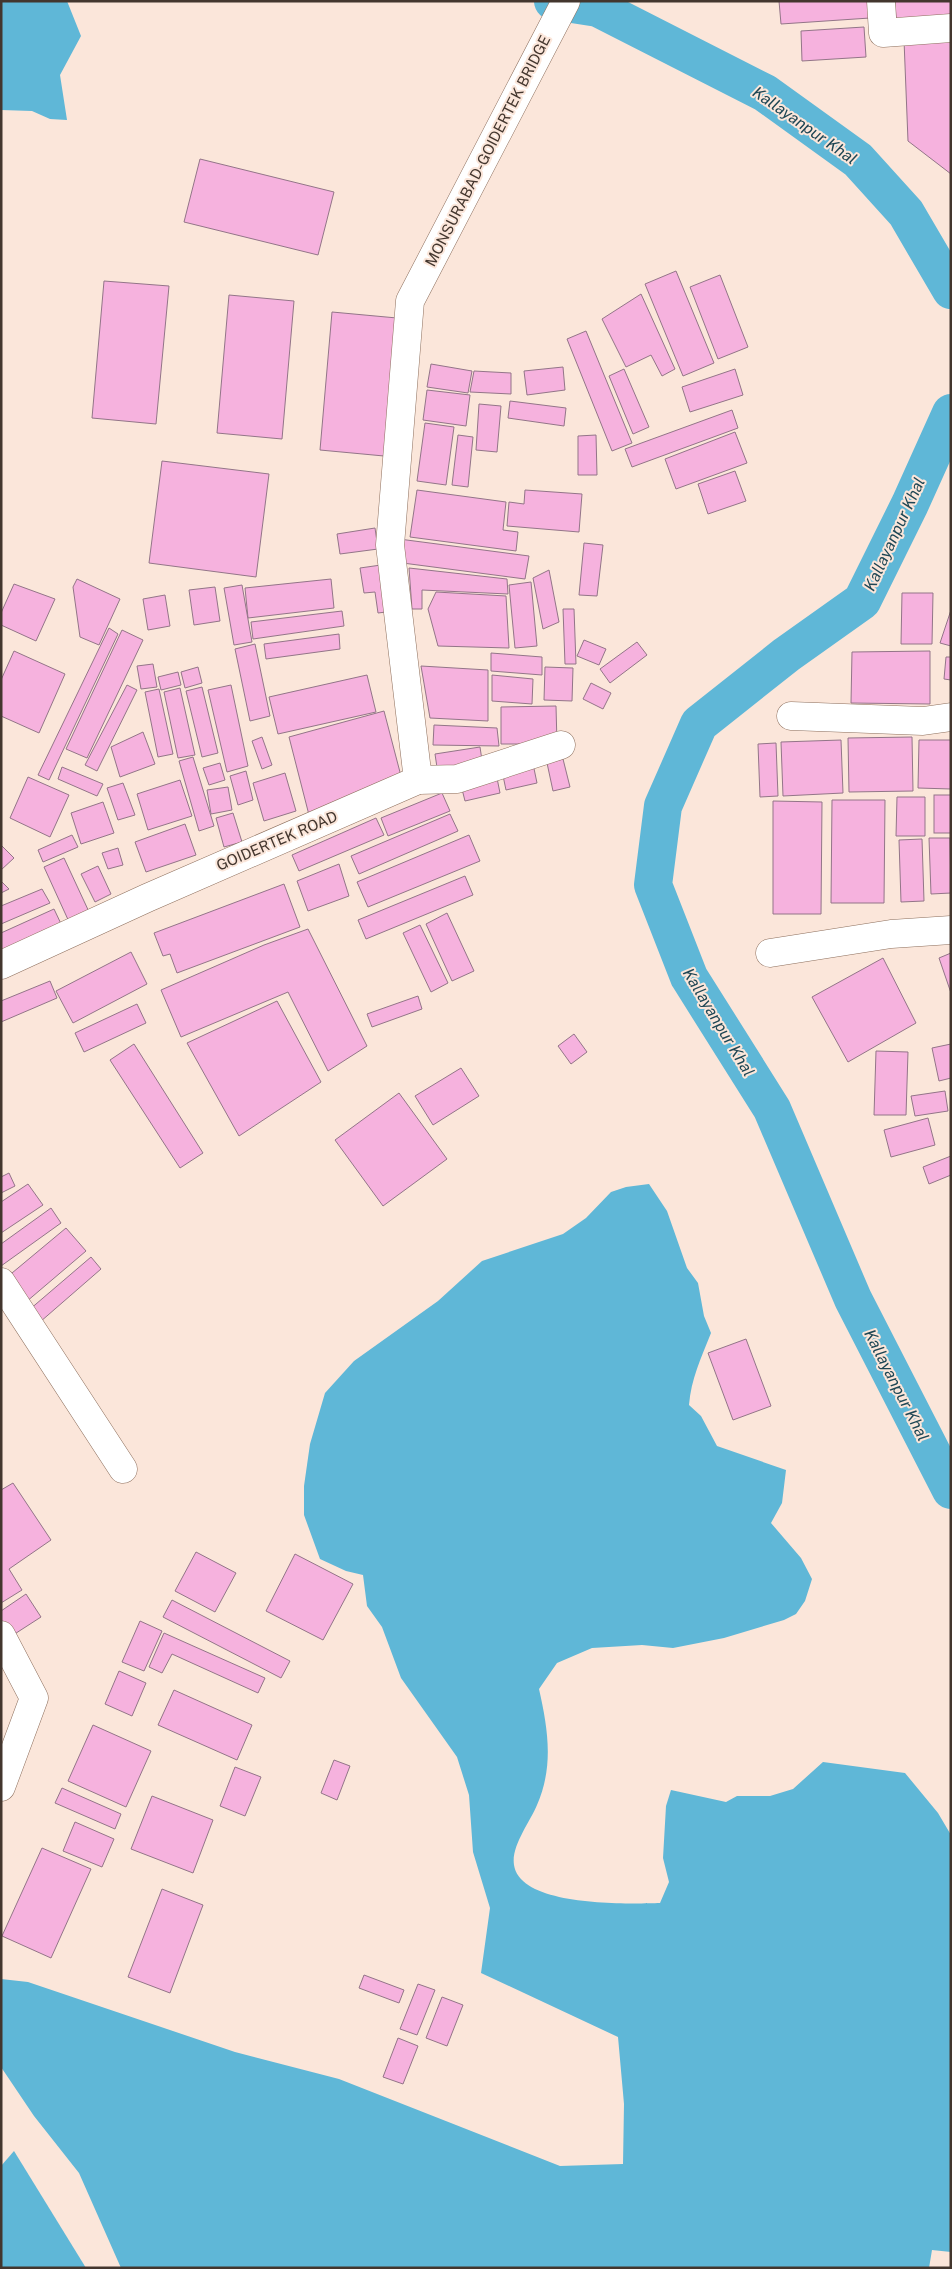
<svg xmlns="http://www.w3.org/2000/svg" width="952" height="2269" font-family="'Public Sans',sans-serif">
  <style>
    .water { fill: #5fb7d7 }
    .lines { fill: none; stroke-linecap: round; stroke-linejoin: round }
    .canal { stroke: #5fb7d7; stroke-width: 38 }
    .building { fill: #f6b2de; stroke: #937588 }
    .minor-casing { stroke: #8d6f5d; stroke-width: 29 }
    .minor { stroke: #fff; stroke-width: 28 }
    .labels { text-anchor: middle; stroke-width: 4; stroke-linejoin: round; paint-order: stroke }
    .street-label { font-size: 15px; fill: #43362e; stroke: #fbe6da }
    .water-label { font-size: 16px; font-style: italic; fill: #1e4654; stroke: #fbe6da }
  </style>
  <rect width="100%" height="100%" fill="#fbe6da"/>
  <!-- water -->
  <g class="water">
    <polygon points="1,1 67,1 81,36 60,75 67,120 50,119 32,111 1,110"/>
    <path d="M649 1184 667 1211 687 1268 698 1283 704 1316 711 1333C701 1358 691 1379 689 1405L701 1416 717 1446 786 1470 782 1503 771 1523 801 1558 812 1579 805 1601 796 1614 784 1620 724 1638 673 1648 642 1645 592 1648 557 1663 539 1689C548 1729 554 1766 537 1805 530 1822 511 1846 514 1865 520 1907 628 1904 660 1903L669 1882 663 1858 666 1806 671 1790 726 1802 737 1796H770L793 1789 823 1762 905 1773 938 1813 951 1835V2252L932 2250 929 2268H121L79 2173 34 2116 1 2067V1979L28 1982 235 2052 339 2079 560 2166 623 2164 624 2104 618 2037 481 1973 490 1908 473 1852 469 1795 457 1757 401 1678 382 1627 367 1606 363 1575 346 1571 320 1559 304 1515V1486L310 1444 325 1393 354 1361 438 1301 482 1261 563 1234 586 1218 611 1192 626 1187Z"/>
    <polygon points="14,2151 86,2268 1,2268 1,2166"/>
  </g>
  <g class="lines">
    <!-- canal -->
    <g class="canal">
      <polyline points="553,1 598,8 765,93 858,160 906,213 951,290"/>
      <polyline points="951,413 910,504 862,601 786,655 699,724 663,806 653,885 689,977 772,1109 853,1299 951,1490"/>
    </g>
  </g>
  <!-- building -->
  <g class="building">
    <polygon points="779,1 869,1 870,18 781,24"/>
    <polygon points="895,1 951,1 951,20 896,22"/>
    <polygon points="864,27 866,57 802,61 801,31"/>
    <polygon points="951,37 951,174 908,141 904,40"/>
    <polygon points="200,159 334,192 318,255 184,222"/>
    <polygon points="676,271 714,363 683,376 645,284"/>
    <polygon points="720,275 748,347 718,359 690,287"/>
    <polygon points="104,281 169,286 156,424 92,418"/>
    <polygon points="641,294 675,369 662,376 651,355 626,367 602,319"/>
    <polygon points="229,295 294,301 282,439 217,433"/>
    <polygon points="332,312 397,318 384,456 320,450"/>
    <polygon points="586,331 632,443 612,451 567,339"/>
    <polygon points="431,364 472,371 468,393 427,387"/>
    <polygon points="563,367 565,390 527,395 524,371"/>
    <polygon points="624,369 649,427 633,434 609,376"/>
    <polygon points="735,369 743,395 690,412 682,387"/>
    <polygon points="474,371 511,373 511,394 470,392"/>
    <polygon points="427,390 470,395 466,426 423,420"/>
    <polygon points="510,401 566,408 564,426 508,418"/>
    <polygon points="479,404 501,406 497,452 476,450"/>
    <polygon points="732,410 738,428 632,467 625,449"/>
    <polygon points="425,423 454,427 446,485 417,481"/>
    <polygon points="735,432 747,463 676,489 665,459"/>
    <polygon points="458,435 473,437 468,487 452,485"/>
    <polygon points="596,435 597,475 578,475 578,436"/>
    <polygon points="162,461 269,474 256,577 149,563"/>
    <polygon points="735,471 746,501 708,514 698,484"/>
    <polygon points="417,490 506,502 503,530 518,532 516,551 410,537"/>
    <polygon points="525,490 582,494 579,532 507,526 509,502 524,504"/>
    <polygon points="375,528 378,549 340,554 337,534"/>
    <polygon points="399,539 529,556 525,579 395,562"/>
    <polygon points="584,543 603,545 597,596 579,595"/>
    <polygon points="388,564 394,611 378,613 375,592 364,593 360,568"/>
    <polygon points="409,568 507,579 508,594 422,590 422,609 412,609"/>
    <polygon points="549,570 559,622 543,629 533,578"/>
    <polygon points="77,579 120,599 99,645 80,637 73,587"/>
    <polygon points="331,579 334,608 248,618 245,588"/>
    <polygon points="531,582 537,646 515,648 509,585"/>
    <polygon points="14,584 55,599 36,641 1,625 1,613"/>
    <polygon points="242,585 252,642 234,645 224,588"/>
    <polygon points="215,587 220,621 194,625 189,590"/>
    <polygon points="436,592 506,596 509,648 438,646 428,609"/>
    <polygon points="902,593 933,593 932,644 901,644"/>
    <polygon points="165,595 170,626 148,630 143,599"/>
    <polygon points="563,609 574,609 576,664 565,664"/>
    <polygon points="951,610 951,646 940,643"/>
    <polygon points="342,611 344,626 253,639 251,622"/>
    <polygon points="109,628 118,634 49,780 38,775"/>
    <polygon points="122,630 143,640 87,758 66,749"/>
    <polygon points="339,634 340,649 266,659 264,644"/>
    <polygon points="584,640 606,649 599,665 577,656"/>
    <polygon points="637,642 647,655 610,683 600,669"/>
    <polygon points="255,644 270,716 250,721 235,649"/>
    <polygon points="14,651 65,674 39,733 1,716 1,680"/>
    <polygon points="930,651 930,704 851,703 852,652"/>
    <polygon points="491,653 542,657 542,675 491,671"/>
    <polygon points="946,657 951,657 951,680 944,679"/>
    <polygon points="153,664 157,687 141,689 137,666"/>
    <polygon points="421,666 488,670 488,721 430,718"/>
    <polygon points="198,667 202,683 185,688 181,672"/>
    <polygon points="545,667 573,668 572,701 544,700"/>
    <polygon points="178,672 181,685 161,690 158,677"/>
    <polygon points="367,675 376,712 278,734 269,697"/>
    <polygon points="492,675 533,679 532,704 492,701"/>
    <polygon points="591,683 611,693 603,709 583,699"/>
    <polygon points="127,685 137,690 97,771 85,765"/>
    <polygon points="231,685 248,766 227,772 208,690"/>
    <polygon points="202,687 218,753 202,757 186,691"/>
    <polygon points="180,688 195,755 178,758 164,692"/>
    <polygon points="159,689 173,754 158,757 145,692"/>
    <polygon points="556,706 557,744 501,744 501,707"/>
    <polygon points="384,711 401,776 309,815 289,737"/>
    <polygon points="434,725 497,728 499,746 433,745"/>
    <polygon points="143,732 155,764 120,777 111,747"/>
    <polygon points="262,737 272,765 262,769 252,741"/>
    <polygon points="912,737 913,791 849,792 848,738"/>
    <polygon points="841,740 843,793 783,796 781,742"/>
    <polygon points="919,740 951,740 951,789 918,788"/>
    <polygon points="776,743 778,796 760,797 758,744"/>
    <polygon points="480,747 483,767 438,774 435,754"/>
    <polygon points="193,757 214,826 199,831 179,761"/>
    <polygon points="532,759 537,783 506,790 501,766"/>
    <polygon points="563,759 570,787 553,791 547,763"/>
    <polygon points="220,763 225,780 209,785 203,768"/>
    <polygon points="62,767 103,784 97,796 58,779"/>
    <polygon points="246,771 253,800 238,805 230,776"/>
    <polygon points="285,773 296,811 264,821 253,783"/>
    <polygon points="496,773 500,793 465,801 460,781"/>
    <polygon points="28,777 69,795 50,837 10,818"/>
    <polygon points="180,780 192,816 148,830 137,794"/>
    <polygon points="123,783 135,815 118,820 107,788"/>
    <polygon points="228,787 232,810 211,814 207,790"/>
    <polygon points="442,793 450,811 388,836 381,818"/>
    <rect x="934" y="795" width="17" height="38"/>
    <polygon points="897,797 925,797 925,836 896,836"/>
    <polygon points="832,800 885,800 884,903 831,903"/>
    <polygon points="773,801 822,802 821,914 773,914"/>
    <polygon points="103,802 114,833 81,844 71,813"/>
    <polygon points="233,813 242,842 224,847 216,818"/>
    <polygon points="450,814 458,831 359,874 351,856"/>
    <polygon points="376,818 384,835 299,871 292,855"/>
    <polygon points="185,824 196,855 146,872 135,842"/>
    <polygon points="72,835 78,847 43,862 38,850"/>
    <polygon points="469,835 480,861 368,907 357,882"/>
    <polygon points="929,838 950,838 951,893 931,894"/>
    <polygon points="922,839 924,901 901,902 899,840"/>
    <polygon points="1,845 14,858 1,870"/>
    <polygon points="118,848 123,865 108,869 102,853"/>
    <polygon points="64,858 90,914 70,924 44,867"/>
    <polygon points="339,864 349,896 308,911 297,881"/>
    <polygon points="98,866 111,894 95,902 81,874"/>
    <polygon points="465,876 473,895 366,939 358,920"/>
    <polygon points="1,881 9,889 1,893"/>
    <polygon points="284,884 300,927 177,973 170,954 163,956 154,933"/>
    <polygon points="42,889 50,903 1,924 1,906"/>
    <polygon points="54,909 63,928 1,956 1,933"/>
    <polygon points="447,913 474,971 452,981 426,924"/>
    <polygon points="420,925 448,983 431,992 403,933"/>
    <polygon points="308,929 367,1046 328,1071 288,992 181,1037 161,990 264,945"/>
    <polygon points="131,952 147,984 73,1023 56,991"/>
    <polygon points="951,953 951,993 939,958"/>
    <polygon points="883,958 916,1023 848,1062 812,997"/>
    <polygon points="50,981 57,998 1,1022 1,1001"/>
    <polygon points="418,996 422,1009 372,1027 367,1014"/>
    <polygon points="277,1001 321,1082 239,1136 187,1043"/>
    <polygon points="137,1004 146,1023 84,1052 75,1033"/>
    <polygon points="574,1034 587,1052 571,1064 558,1046"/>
    <polygon points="134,1044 203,1153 180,1168 110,1060"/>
    <polygon points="951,1044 951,1078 939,1081 932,1048"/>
    <polygon points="876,1051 908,1052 906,1115 874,1115"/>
    <polygon points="461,1068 479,1096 433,1125 415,1096"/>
    <polygon points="945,1091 948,1111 915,1116 911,1096"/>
    <polygon points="399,1093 447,1159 383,1206 335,1140"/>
    <polygon points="928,1118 935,1145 891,1157 884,1130"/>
    <polygon points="951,1156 951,1175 929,1184 923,1167"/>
    <polygon points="9,1173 15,1186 1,1193 1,1177"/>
    <polygon points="28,1184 43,1205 1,1233 1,1202"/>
    <polygon points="51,1208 61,1223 1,1266 1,1244"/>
    <polygon points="66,1228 86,1251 26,1302 6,1278"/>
    <polygon points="91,1257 101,1269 40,1322 29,1310"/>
    <polygon points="746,1339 771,1406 733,1420 708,1353"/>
    <polygon points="13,1483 51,1540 9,1569 22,1590 1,1603 1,1490"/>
    <polygon points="196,1552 236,1573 215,1612 175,1591"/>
    <polygon points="295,1554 353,1584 323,1640 266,1611"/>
    <polygon points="26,1594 41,1617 10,1637 1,1623 1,1611"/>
    <polygon points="172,1600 290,1661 281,1678 163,1617"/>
    <polygon points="140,1621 162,1631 144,1671 122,1662"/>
    <polygon points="164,1633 265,1678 258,1693 172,1654 162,1673 149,1667"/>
    <polygon points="119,1671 146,1683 132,1716 105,1704"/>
    <polygon points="174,1690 252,1725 237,1760 158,1725"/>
    <polygon points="93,1725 151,1751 126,1807 68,1781"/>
    <polygon points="334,1760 350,1766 337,1800 321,1793"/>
    <polygon points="235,1767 261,1777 245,1816 220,1806"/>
    <polygon points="62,1788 121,1814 115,1829 55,1803"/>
    <polygon points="152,1796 213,1820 193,1873 131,1849"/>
    <polygon points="75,1822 114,1839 102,1867 63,1851"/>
    <polygon points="42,1848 91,1869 51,1958 2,1936"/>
    <polygon points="162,1889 203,1905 170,1993 128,1977"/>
    <polygon points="364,1975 404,1990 399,2003 359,1988"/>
    <polygon points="418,1984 435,1990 417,2035 400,2029"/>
    <polygon points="442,1997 463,2005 447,2046 426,2038"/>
    <polygon points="398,2038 418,2046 403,2084 383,2077"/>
  </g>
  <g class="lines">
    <!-- minor casing -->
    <g class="minor-casing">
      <g id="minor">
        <polyline points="881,1 883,33 951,28"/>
        <polyline points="791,716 923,721 951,717"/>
        <polyline points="418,780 390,545 410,301 566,1"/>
        <polyline points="770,953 891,934 951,930"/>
        <polyline points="1,965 147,898 418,780 457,779 561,745"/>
        <polyline points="1,1282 123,1469"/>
        <polyline points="1,1635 34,1698 1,1787"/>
      </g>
    </g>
    <!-- minor -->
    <use href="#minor" class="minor"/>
  </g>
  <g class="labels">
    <!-- street labels -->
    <g class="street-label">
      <text transform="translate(488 151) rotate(-63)" y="5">MONSURABAD-GOIDERTEK BRIDGE</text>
      <text transform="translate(277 841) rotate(-23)" y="5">GOIDERTEK ROAD</text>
    </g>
    <!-- water labels -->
    <g class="water-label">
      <text transform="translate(805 125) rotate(35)" y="6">Kallayanpur Khal</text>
      <text transform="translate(894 534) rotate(-65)" y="6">Kallayanpur Khal</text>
      <text transform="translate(719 1022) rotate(59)" y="6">Kallayanpur Khal</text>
      <text transform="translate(897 1385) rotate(63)" y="6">Kallayanpur Khal</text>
    </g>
  </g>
  <!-- border -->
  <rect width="952" height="2269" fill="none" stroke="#43362e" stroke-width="5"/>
</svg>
